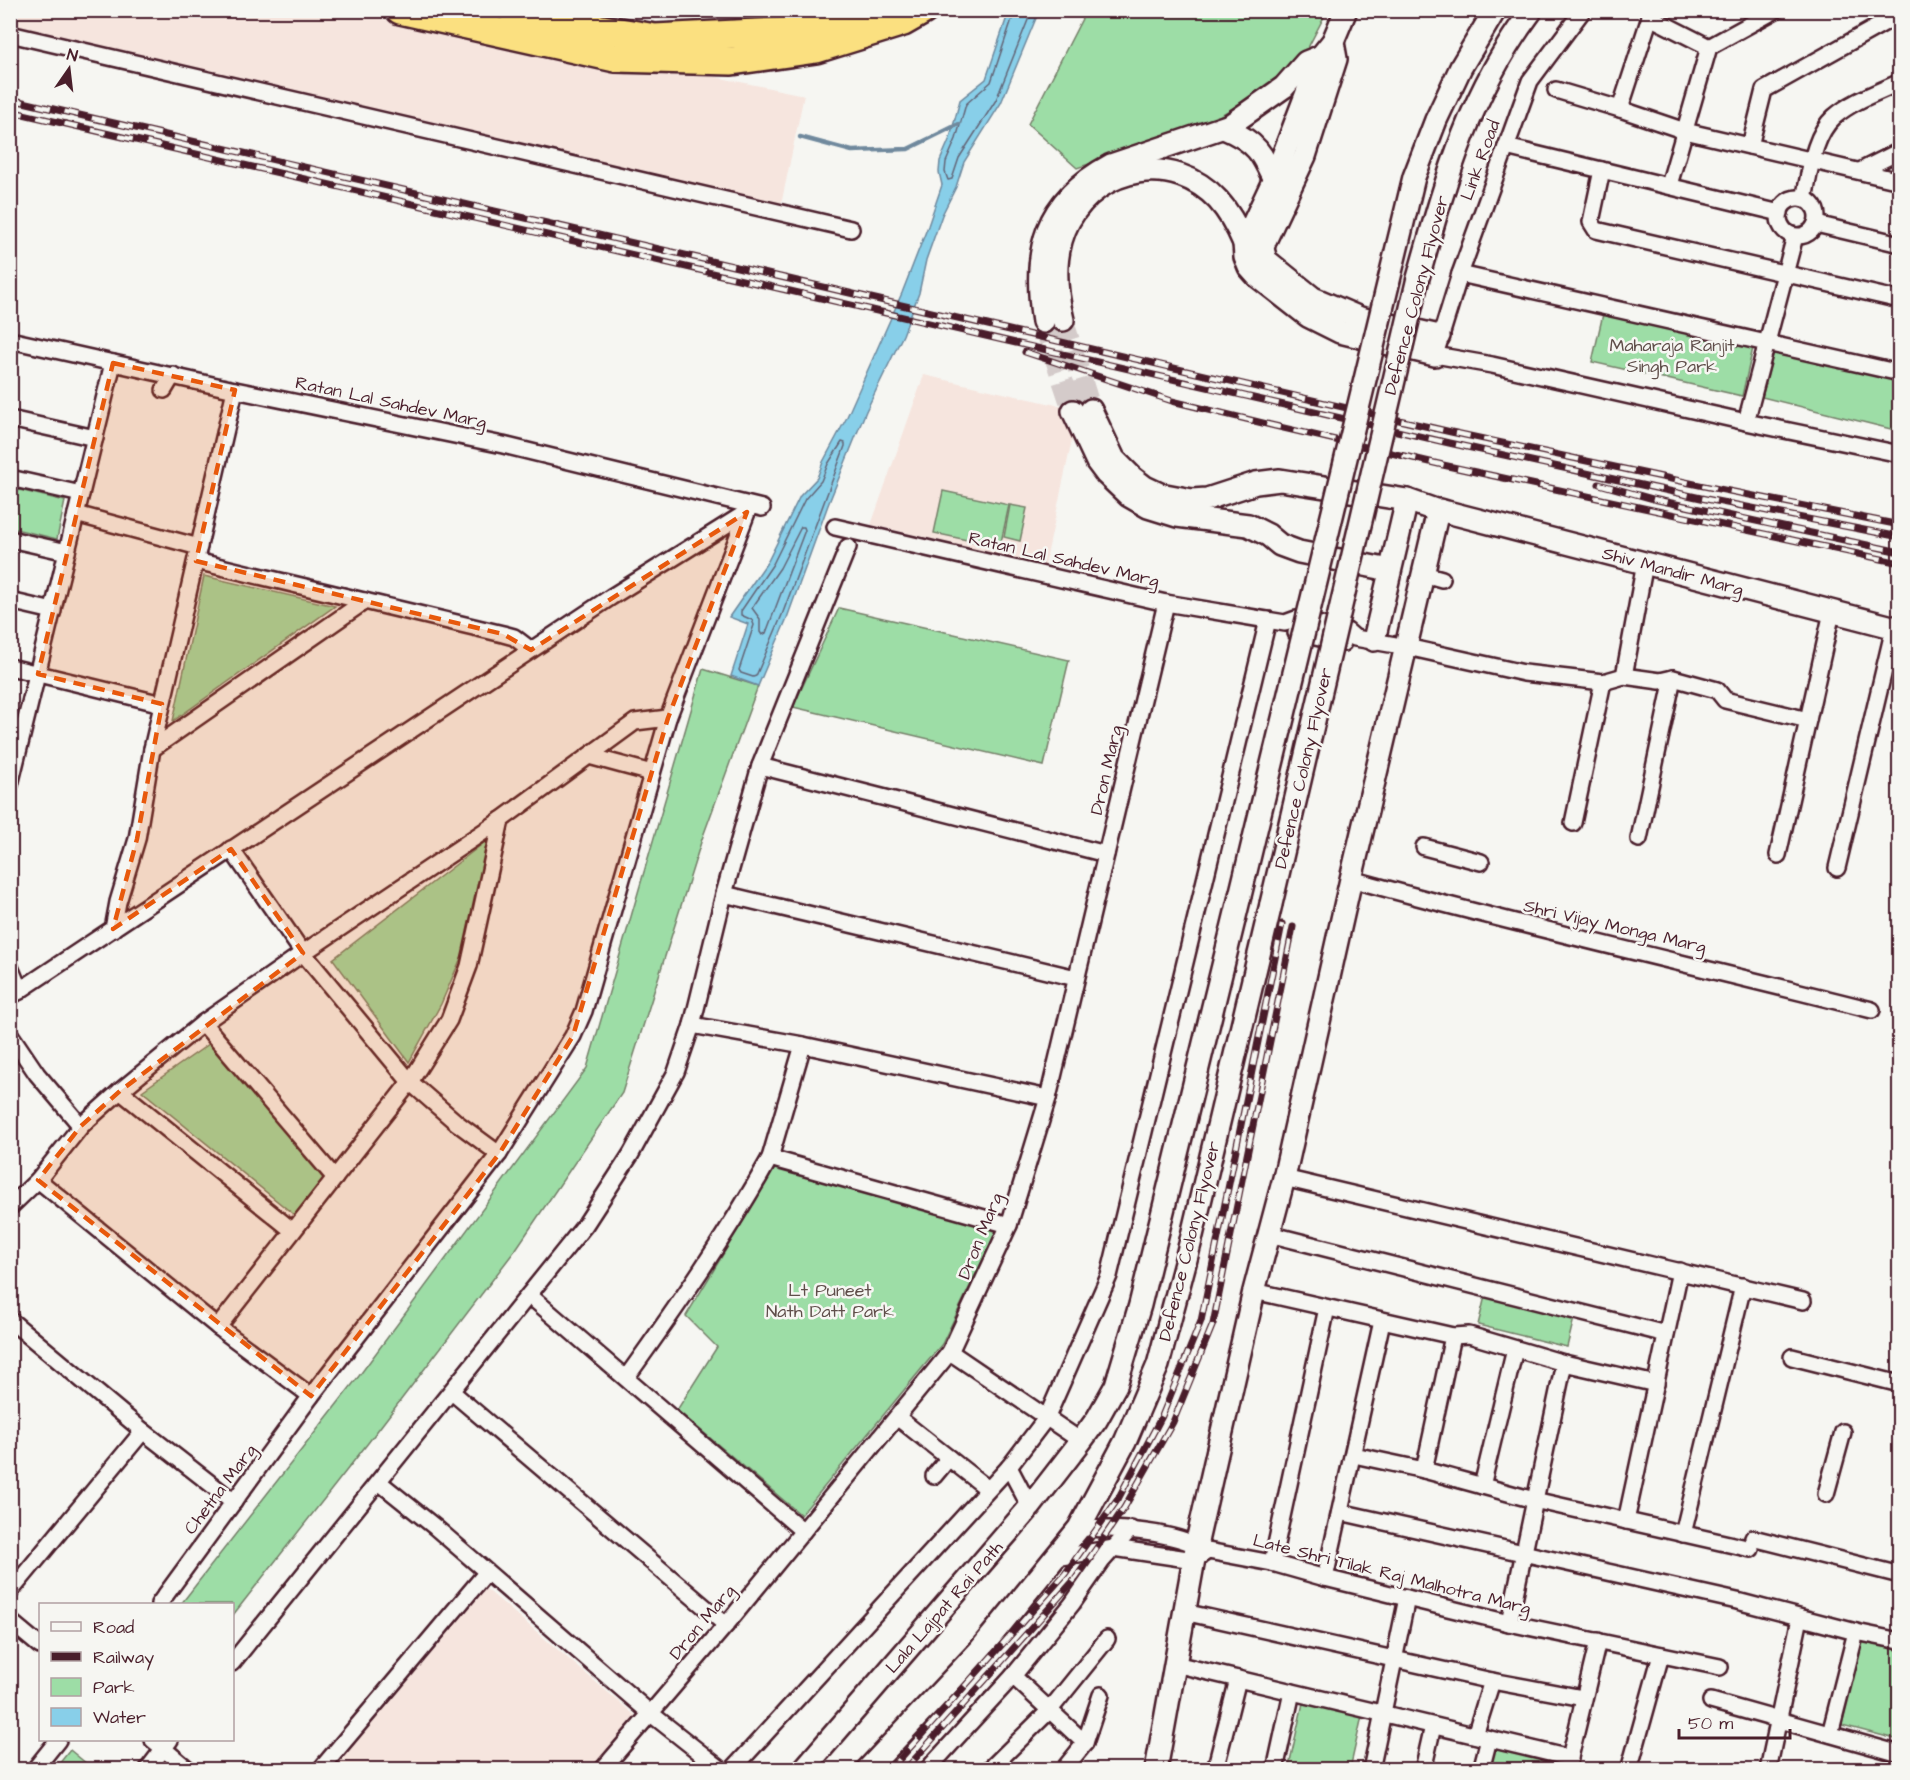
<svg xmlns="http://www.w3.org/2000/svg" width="1910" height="1780" font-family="'Architects Daughter',sans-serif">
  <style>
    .built { fill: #f6e5de }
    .green { fill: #9ddda6; stroke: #747e68; stroke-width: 1.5 }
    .water { fill: #88cfe9; stroke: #6f899d; stroke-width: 1.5 }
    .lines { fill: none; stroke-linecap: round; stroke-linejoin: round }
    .shore { stroke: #636577; stroke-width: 1.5 }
    .stream { stroke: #6f899d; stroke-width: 4.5 }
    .secondary-tunnel { stroke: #d4cbca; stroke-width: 21; stroke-dasharray: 21 10; stroke-linecap: butt }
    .street-casing { stroke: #4a1f2b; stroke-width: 20 }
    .secondary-casing { stroke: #4a1f2b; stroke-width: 26 }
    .highway-casing { stroke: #4a1f2b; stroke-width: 32 }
    .street { stroke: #f6f6f2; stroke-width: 15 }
    .secondary { stroke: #f6f6f2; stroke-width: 21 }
    .highway { stroke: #fbe080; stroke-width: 27 }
    .rail-casing { stroke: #4a1f2b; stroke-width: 7 }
    .rail { stroke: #f6f6f2; stroke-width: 4.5; stroke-dasharray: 14; stroke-linecap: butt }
    .secondary-bridge-casing { stroke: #4a1f2b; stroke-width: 26; stroke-linecap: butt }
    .secondary-bridge { stroke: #f6f6f2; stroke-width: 21 }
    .marked { fill: #e8590c; fill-opacity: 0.2; stroke: #e8590c; stroke-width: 4.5; stroke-dasharray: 12 8; stroke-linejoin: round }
    .labels { text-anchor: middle; stroke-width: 5; stroke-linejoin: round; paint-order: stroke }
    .street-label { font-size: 18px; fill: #4a1f2b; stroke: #f6f6f2 }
    .park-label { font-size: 18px; fill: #5f4e4a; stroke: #f6f6f2 }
  </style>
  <rect width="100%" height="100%" fill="#f6f6f2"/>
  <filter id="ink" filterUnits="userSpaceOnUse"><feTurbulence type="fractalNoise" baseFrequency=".0167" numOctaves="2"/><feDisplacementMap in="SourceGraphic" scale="12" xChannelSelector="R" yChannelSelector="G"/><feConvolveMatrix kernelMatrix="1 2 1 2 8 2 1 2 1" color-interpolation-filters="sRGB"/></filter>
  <g filter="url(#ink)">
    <!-- built -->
    <g class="built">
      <polygon points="11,11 347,11 474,39 475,28 804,95 781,205 11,28"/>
      <polygon points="924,375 1065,407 1074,431 1045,565 871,525"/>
      <polygon points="484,1587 637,1717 593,1769 328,1770"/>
    </g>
    <!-- green -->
    <g class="green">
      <polygon points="1086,11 1327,11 1300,63 1261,92 1200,127 1077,168 1028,124"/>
      <polygon points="1603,314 1753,348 1742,396 1592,362"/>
      <polygon points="1774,350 1899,380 1899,431 1762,397"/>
      <polygon points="11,488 65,501 57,539 11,528"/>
      <polygon points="943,491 1009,505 1000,547 934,533"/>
      <polygon points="1010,505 1027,508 1020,541 1004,537"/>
      <polygon points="204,576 335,606 173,721"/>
      <polygon points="839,608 1069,660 1044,766 793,707"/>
      <polygon points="703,669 758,686 702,839 622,1093 516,1249 368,1443 233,1615 232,1604 181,1604 359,1376 587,1068"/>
      <polygon points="489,839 464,951 441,1004 409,1062 333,959"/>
      <polygon points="209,1044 327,1179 298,1218 142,1091"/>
      <polygon points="778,1163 998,1228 942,1344 801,1515 677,1410 717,1347 686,1316"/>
      <polygon points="1486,1292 1575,1314 1567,1347 1478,1325"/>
      <polygon points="1860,1641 1899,1650 1899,1740 1842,1725"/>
      <polygon points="1303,1703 1362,1716 1350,1769 1288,1770"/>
      <polygon points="1493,1747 1560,1763 1559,1769 1488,1770"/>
      <polygon points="70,1750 93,1769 55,1769"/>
    </g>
    <!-- water -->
    <polygon class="water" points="1009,11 1039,11 1001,103 964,162 956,187 942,215 926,260 919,293 903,335 866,411 828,505 787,618 758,686 731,676 748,624 729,617 768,561 800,496 817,478 823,462 846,419 902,293 928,226 942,185 939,172 940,161 950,138 960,100 986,79"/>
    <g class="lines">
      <!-- shore -->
      <g class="shore">
        <polyline points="1015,10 991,82 966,104 956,139 946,162 945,172 948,180 952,179 959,158 996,100 1032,10"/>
        <polygon points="842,442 845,443 845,446 782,615 756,676 753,677 741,673 739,670 754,625 752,620 741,615 741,611 773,564 805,499 821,481 828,464"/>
        <polygon points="801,527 804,527 805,530 766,633 762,635 760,632 760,619 752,608 780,568"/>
      </g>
      <!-- stream -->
      <polyline class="stream" points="800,137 852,151 908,149 959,124"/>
      <!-- secondary-tunnel -->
      <g class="secondary-tunnel">
        <polyline points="1063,320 1091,410"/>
        <polyline points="1043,322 1073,411"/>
      </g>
      <!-- street casing -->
      <g class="street-casing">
        <g id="street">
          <polyline points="1583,10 1530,81 1460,274 1435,355 1492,365 1746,422 1900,454"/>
          <polyline points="1649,10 1650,17 1709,47"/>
          <polyline points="1656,10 1650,17 1620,109 1685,131 1900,181"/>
          <polyline points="10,34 851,229"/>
          <polyline points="1556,90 1620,109"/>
          <polyline points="1750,146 1764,90 1900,14"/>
          <polyline points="1506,147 1780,213"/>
          <polyline points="1602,170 1591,222 1596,230 1900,300"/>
          <polyline points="1860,171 1900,151"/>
          <polyline points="1669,185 1709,47 1776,10"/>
          <circle cx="1798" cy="217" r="19"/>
          <path d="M1804 199C1810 172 1813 136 1834 117 1852 101 1879 92 1900 82"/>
          <polyline points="1816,224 1900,244"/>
          <polyline points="1460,274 1900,373"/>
          <polyline points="10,340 235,390 503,445 762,508"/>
          <polyline points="164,390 173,375"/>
          <polyline points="10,419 95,438"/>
          <polyline points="1746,422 1795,236"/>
          <polyline points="10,478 81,494"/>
          <polyline points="76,514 199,547"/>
          <polyline points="835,527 1166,603 1285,623 1296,619 1347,631 1355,638 1407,647 1524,673 1603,682 1573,823"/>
          <polyline points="10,539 67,552"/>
          <polyline points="196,561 503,634 514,637 531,650"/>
          <polyline points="1424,574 1442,579"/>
          <polyline points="10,601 53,611"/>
          <polyline points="1296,633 1343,643"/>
          <polyline points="10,667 162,704"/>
          <polyline points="1624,676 1645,563"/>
          <polyline points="1603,682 1624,676 1660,681 1673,678 1717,690 1725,700 1808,720"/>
          <polyline points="152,749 365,601"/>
          <polyline points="589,756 652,773"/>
          <polyline points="760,766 1106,854"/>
          <polyline points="10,785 113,363"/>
          <polyline points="1639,839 1673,678"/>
          <polyline points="1424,847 1481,862"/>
          <polyline points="231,849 303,953 410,1082 457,1123 499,1154"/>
          <polyline points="1778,855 1832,612"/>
          <polyline points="1837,868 1894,628"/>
          <path d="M1351 879C1523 927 1698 966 1872 1010"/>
          <polyline points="724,894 1076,978"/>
          <polyline points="113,929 118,902 137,839 152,749 235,390"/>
          <polyline points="10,967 20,991"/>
          <polyline points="10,997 611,597 747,512"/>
          <polyline points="203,1023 335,1178"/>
          <polyline points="692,1025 803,1045 1048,1098"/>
          <polyline points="10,1034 37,1074 81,1126"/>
          <polyline points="803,1045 770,1158 1009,1225"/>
          <polyline points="120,1091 293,1231"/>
          <polyline points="1284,1178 1803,1301"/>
          <polyline points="38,1180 218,1327 311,1396"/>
          <polyline points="10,1207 38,1180 81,1126 120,1091 203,1023 303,953 501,820 635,722 668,718"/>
          <polyline points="1269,1234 1666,1334"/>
          <polyline points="1254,1291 1453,1336 1424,1470 1354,1455"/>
          <polyline points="529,1295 803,1531"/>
          <polyline points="10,1320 143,1431 234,1502"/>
          <polyline points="218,1327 410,1082 449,1020 469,966 501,820"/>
          <polyline points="1453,1336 1469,1335 1564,1363"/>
          <polyline points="950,1352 1081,1441"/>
          <polyline points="1792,1357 1900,1384"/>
          <path d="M626 1378C677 1307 727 1235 770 1158"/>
          <polyline points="452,1392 726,1625"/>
          <polyline points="897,1417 988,1489"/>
          <polyline points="1009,1467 1030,1507"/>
          <polyline points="1424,1470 1534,1500 1751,1549"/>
          <polyline points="934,1476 949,1458"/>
          <polyline points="379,1482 435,1527 650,1713 722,1770"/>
          <polyline points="1482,1486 1515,1349"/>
          <polyline points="1826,1494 1843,1432"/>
          <polyline points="1340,1512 1737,1601 1856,1632 1900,1641"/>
          <polyline points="1626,1521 1680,1271"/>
          <path d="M1079 1528C1118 1529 1171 1530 1206 1550"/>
          <polyline points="1683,1534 1743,1286"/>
          <polyline points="1753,1538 1900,1575"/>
          <polyline points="1055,1558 1114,1548 1194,1560 1208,1551 1272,1563 1325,1578 1509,1623 1720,1667"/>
          <polyline points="1272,1563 1327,1308"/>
          <polyline points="1325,1578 1382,1321"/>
          <polyline points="10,1592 143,1431"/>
          <polyline points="159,1604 311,1396 499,1154 573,1036 584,1011 668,718 748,510"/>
          <polyline points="1184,1612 1492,1681 1583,1698"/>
          <polyline points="10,1621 40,1646"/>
          <polyline points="1509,1623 1564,1363 1656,1384"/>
          <polyline points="232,1663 585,1225 631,1154 676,1072 692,1025 724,894 760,766 848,547"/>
          <polyline points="1175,1664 1570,1758"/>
          <polyline points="1013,1676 1085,1743 1101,1695"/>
          <polyline points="1711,1701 1900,1754"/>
          <polyline points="1830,1734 1856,1632"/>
          <polyline points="1475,1735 1492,1681"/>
          <polyline points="153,1740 189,1770"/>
          <polyline points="34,1770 58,1740"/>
          <polyline points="147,1770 170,1740"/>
          <polyline points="320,1770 486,1573"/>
          <polyline points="602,1770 726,1625 950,1352 1009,1225 1048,1098 1166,603"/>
          <polyline points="732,1770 1009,1467 1047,1417 1109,1276 1268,620"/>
          <polyline points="927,1770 1013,1676 1072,1604 1102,1561 1131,1529"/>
          <polyline points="989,1770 1049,1711 1107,1639"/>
          <polyline points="1063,1770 1085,1743"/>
          <polyline points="1215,1770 1238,1679"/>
          <polyline points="1275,1770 1292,1692"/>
          <polyline points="1371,1770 1407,1598"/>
          <polyline points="1423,1770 1433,1726"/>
          <polyline points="1481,1770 1489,1739"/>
          <polyline points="1567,1770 1598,1641"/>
          <polyline points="1629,1770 1661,1655"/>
          <polyline points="1768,1770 1800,1618"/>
        </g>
      </g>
      <!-- secondary casing -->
      <g class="secondary-casing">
        <g id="secondary">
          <polyline points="1346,10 1333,41 1321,56 1274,179 1244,243 1245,257 1249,267 1257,276 1308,316 1340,332 1435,355"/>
          <polyline points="1333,42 1336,59 1305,156 1265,241 1263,249 1266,260 1313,298 1360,318 1439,336"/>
          <path d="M1224 128C1257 142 1262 153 1276 184"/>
          <path d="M1063 320C1055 288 1053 251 1069 221 1099 166 1174 152 1218 200 1229 212 1237 227 1244 243"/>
          <path d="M1043 322C1032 251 1044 201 1111 165L1230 125 1284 87 1306 62 1321 56 1325 57"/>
          <polyline points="1091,410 1114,459 1132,477 1145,487 1160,494 1192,500 1207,499 1256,483 1280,480 1407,500 1438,511 1440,510 1447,512 1900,629"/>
          <polyline points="1073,411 1097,462 1106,474 1129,496 1148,507 1177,516 1248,525 1268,535 1280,545 1299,552 1390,570"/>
          <polyline points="1374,640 1407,500"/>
          <polyline points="803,1770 1030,1507 1081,1441 1097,1419 1116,1385 1140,1305 1240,896"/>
          <polyline points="867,1770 979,1651 1079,1528 1125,1442 1158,1365 1190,1244 1271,904"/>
          <polyline points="1156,1770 1198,1537 1254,1291 1284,1178 1351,879 1438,511"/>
        </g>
      </g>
      <!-- highway casing -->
      <g class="highway-casing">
        <g id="highway">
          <polyline points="400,10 615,58 732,61 816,49 903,22 924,10"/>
          <polyline points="512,10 579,25 655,38 794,31 871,10"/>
        </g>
      </g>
      <!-- street -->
      <use href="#street" class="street"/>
      <!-- secondary -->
      <use href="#secondary" class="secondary"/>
      <!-- highway -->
      <use href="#highway" class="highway"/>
      <!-- rail casing -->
      <g class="rail-casing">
        <g id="rail">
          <polyline points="10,99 1451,432 1704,486 1900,525"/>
          <polyline points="10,111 1449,443 1701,498 1900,537"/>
          <polyline points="1025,352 1172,401 1275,426 1443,465 1900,563"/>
          <polyline points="1599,484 1653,499 1900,552"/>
          <polyline points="890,1770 1065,1574 1118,1499 1162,1416 1201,1321 1282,924"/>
          <polyline points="905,1770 1076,1578 1124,1508 1173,1422 1213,1324 1293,927"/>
        </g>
      </g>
      <!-- rail -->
      <use href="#rail" class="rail"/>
      <!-- secondary-bridge casing -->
      <g class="secondary-bridge-casing">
        <g id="secondary-bridge">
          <polyline points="1240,896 1414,177 1436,120 1461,67 1495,10"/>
          <path d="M1271 904 1418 278C1446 179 1469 94 1532 10"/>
        </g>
      </g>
      <!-- secondary-bridge -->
      <use href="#secondary-bridge" class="secondary-bridge"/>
    </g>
  </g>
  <!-- marked area -->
  <path class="marked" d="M113 363 235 390 196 561 503 634 531 650 747 512 668 718 573 1036 499 1154 311 1396 38 1180 81 1126 120 1091 303 953 231 849 113 929 137 839 162 704 38 674Z"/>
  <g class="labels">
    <!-- street labels -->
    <g class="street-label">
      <text transform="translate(1480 160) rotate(-70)" y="6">Link Road</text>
      <text transform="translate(1416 295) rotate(-75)" y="6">Defence Colony Flyover</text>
      <text transform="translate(391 402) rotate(12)" y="6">Ratan Lal Sahdev Marg</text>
      <text transform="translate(1064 559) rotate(13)" y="6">Ratan Lal Sahdev Marg</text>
      <text transform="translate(1673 571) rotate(15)" y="6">Shiv Mandir Marg</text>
      <text transform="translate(1303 768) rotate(-77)" y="6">Defence Colony Flyover</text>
      <text transform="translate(1106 770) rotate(-77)" y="6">Dron Marg</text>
      <text transform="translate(1615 926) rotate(13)" y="6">Shri Vijay Monga Marg</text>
      <text transform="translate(980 1236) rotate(-68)" y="6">Dron Marg</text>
      <text transform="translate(1189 1241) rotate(-76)" y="6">Defence Colony Flyover</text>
      <text transform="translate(220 1489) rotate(-53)" y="6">Chetna Marg</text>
      <text transform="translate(1392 1574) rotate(14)" y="6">Late Shri Tilak Raj Malhotra Marg</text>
      <text transform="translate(944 1607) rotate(-49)" y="6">Lala Lajpat Rai Path</text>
      <text transform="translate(702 1622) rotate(-50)" y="6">Dron Marg</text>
    </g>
    <!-- park labels -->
    <g class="park-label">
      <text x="1672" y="351">Maharaja Ranjit<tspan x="1672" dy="21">Singh Park</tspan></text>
      <text x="830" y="1296">Lt Puneet<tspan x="830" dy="21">Nath Datt Park</tspan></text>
    </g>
  </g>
  <!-- margin -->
  <rect width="1910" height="1780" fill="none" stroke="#f6f6f2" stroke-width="36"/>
  <rect x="18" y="18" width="1874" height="1744" fill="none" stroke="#4a1f2b" stroke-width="2" filter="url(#ink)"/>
  <!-- legend -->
  <rect x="39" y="1603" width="195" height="138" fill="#f6f6f2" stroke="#b1a0a2" stroke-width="1.5"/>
  <rect x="51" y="1622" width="30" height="9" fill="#f6f6f2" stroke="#b1a0a2" stroke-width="1.5"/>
  <text x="93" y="1633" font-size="18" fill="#4a1f2b">Road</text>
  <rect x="51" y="1652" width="30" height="9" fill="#4a1f2b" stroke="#b1a0a2" stroke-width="1.5"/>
  <text x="93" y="1663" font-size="18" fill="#4a1f2b">Railway</text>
  <rect x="51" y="1678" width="30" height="18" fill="#9ddda6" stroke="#b1a0a2" stroke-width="1.5"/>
  <text x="93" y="1693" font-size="18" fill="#4a1f2b">Park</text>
  <rect x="51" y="1708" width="30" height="18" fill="#88cfe9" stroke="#b1a0a2" stroke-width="1.5"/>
  <text x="93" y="1723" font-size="18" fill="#4a1f2b">Water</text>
  <!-- north arrow -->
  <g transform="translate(69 69) rotate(14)" stroke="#f6f6f2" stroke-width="4.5" paint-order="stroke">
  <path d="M0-4.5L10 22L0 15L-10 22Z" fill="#4a1f2b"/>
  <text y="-9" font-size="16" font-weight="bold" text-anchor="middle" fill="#4a1f2b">N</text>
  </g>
  <!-- scale -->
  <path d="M1679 1729v9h111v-9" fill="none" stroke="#4a1f2b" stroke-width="3"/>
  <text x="1688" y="1729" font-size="18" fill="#4a1f2b" stroke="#f6f6f2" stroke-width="4.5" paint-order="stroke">50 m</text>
</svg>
